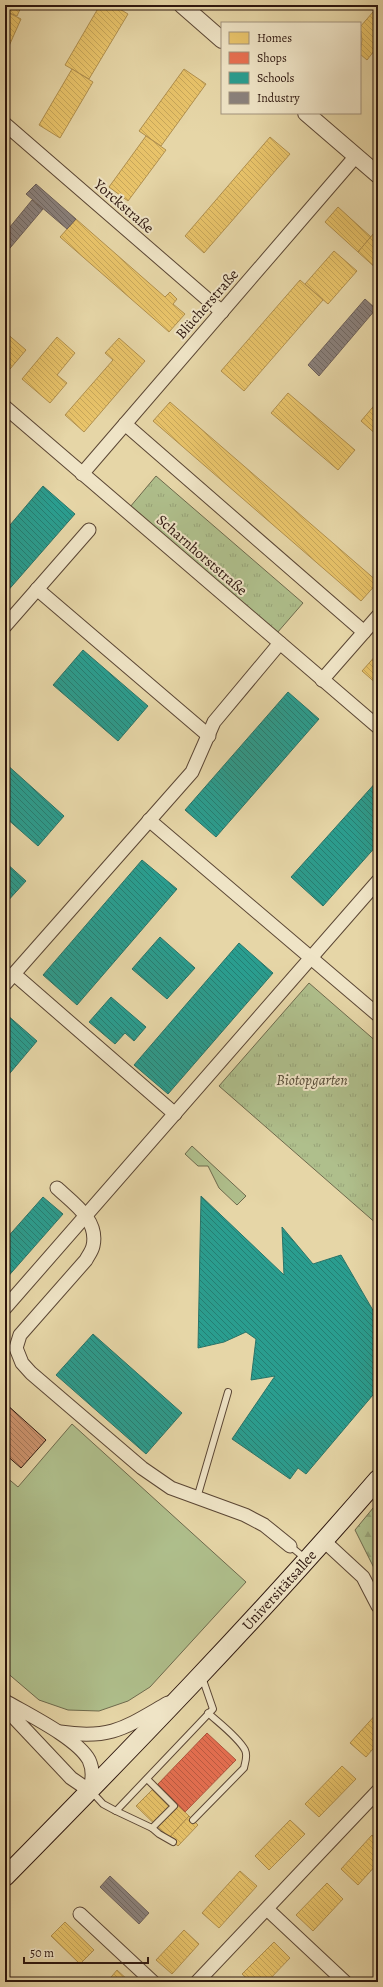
<svg xmlns="http://www.w3.org/2000/svg" width="383" height="1987" font-family="Alegreya,serif">
  <style>
    .green { fill: #afbf8c; stroke: #6e6a4d }
    .forest { fill: url(#forest-firs); stroke: #6e6a4d }
    .park { fill: url(#park-tufts); stroke: #6e6a4d }
    .homes { fill: url(#homes-back-hatch); stroke: #b1904e }
    .shops { fill: url(#shops-back-hatch); stroke: #af543d }
    .schools { fill: url(#schools-back-hatch); stroke: #2b7468 }
    .industry { fill: url(#industry-back-hatch); stroke: #6e615b }
    .building { fill: url(#building-back-hatch); stroke: #2d160e }
    .lines { fill: none; stroke-linecap: round; stroke-linejoin: round }
    .service-casing { stroke: #5b4634; stroke-width: 8 }
    .minor-casing { stroke: #5b4634; stroke-width: 15 }
    .tertiary-casing { stroke: #5b4634; stroke-width: 18 }
    .secondary-casing { stroke: #2d160e; stroke-width: 20 }
    .service { stroke: #efe4c6; stroke-width: 6 }
    .minor { stroke: #efe4c6; stroke-width: 13 }
    .tertiary { stroke: #efe4c6; stroke-width: 16 }
    .secondary { stroke: #efe4c6; stroke-width: 18 }
    .labels { text-anchor: middle; stroke-width: 4; stroke-linejoin: round; paint-order: stroke }
    .street-label { font-size: 15px; fill: #2d160e; stroke: #efe4c6 }
    .park-label { font-size: 15px; font-style: italic; fill: #544934; stroke: #efe4c6 }
  </style>
  <defs>
    <pattern id="forest-firs" width="22" height="20" patternUnits="userSpaceOnUse"><rect width="22" height="20" fill="#afbf8c"/><path d="M5 1l3.5 6h-7zM16 11l3.5 6h-7z" fill="#97a378"/></pattern>
    <pattern id="park-tufts" width="24" height="20" patternUnits="userSpaceOnUse"><rect width="24" height="20" fill="#afbf8c"/><path d="M3 7l-1-3M5 7V3M7 7l1-3M15 17l-1-3M17 17v-4M19 17l1-3" fill="none" stroke="#97a378"/></pattern>
    <pattern id="homes-back-hatch" width="6" height="6" patternUnits="userSpaceOnUse"><rect width="6" height="6" fill="#e9c46a"/><path d="M-1 5l2 2M0 0l6 6M5-1l2 2" fill="none" stroke="#c8a85b"/></pattern>
    <pattern id="shops-back-hatch" width="6" height="6" patternUnits="userSpaceOnUse"><rect width="6" height="6" fill="#e76f51"/><path d="M-1 5l2 2M0 0l6 6M5-1l2 2" fill="none" stroke="#bc5a42"/></pattern>
    <pattern id="schools-back-hatch" width="6" height="6" patternUnits="userSpaceOnUse"><rect width="6" height="6" fill="#2a9d8f"/><path d="M-1 5l2 2M0 0l6 6M5-1l2 2" fill="none" stroke="#247f73"/></pattern>
    <pattern id="industry-back-hatch" width="6" height="6" patternUnits="userSpaceOnUse"><rect width="6" height="6" fill="#8a817c"/><path d="M-1 5l2 2M0 0l6 6M5-1l2 2" fill="none" stroke="#716964"/></pattern>
    <pattern id="building-back-hatch" width="6" height="6" patternUnits="userSpaceOnUse"><rect width="6" height="6" fill="#cf9570"/><path d="M-1 5l2 2M0 0l6 6M5-1l2 2" fill="none" stroke="#a8795a"/></pattern>
  </defs>
  <rect width="100%" height="100%" fill="#e6d6a7"/>
  <filter id="stains"><feTurbulence type="fractalNoise" baseFrequency=".005" numOctaves="4"/><feColorMatrix values="0 0 0 0 .2 0 0 0 0 .09 0 0 0 0 .02 0 0 0 .5 -.17"/></filter>
  <radialGradient id="worn" r=".72"><stop offset=".6" stop-color="#630" stop-opacity="0"/><stop offset="1" stop-color="#630" stop-opacity=".3"/></radialGradient>
  <!-- green -->
  <g class="green">
    <polygon points="192,1146 246,1196 237,1205 219,1188 208,1166 198,1166 185,1154"/>
    <polygon points="72,1424 246,1582 150,1687 128,1701 99,1711 68,1710 39,1700 5,1671 5,1476 18,1487"/>
  </g>
  <!-- forest -->
  <polygon class="forest" points="378,1502 378,1576 355,1530"/>
  <!-- park -->
  <g class="park">
    <polygon points="156,476 303,603 277,633 130,507"/>
    <polygon points="309,983 378,1043 378,1225 219,1086"/>
  </g>
  <!-- homes -->
  <g class="homes">
    <polygon points="5,5 22,5 17,16 5,11"/>
    <polygon points="100,5 113,5 128,14 89,79 65,65"/>
    <polygon points="5,11 21,19 5,55"/>
    <polygon points="373,12 378,16 378,46 367,60 360,54 362,40 360,27"/>
    <polygon points="72,69 93,82 60,138 39,125"/>
    <polygon points="184,69 206,84 161,146 139,131"/>
    <polygon points="146,136 166,150 128,201 109,187"/>
    <polygon points="270,137 290,154 204,253 185,236"/>
    <polygon points="338,207 371,237 358,252 325,222"/>
    <polygon points="76,219 165,297 170,292 177,299 173,304 185,314 169,332 60,237"/>
    <polygon points="374,233 378,236 378,270 358,252"/>
    <polygon points="334,251 357,271 328,304 305,284"/>
    <polygon points="300,280 323,300 244,391 221,371"/>
    <polygon points="5,332 26,350 10,369 5,365"/>
    <polygon points="57,337 75,353 57,375 67,383 50,403 22,379"/>
    <polygon points="119,338 145,361 84,432 65,415 113,360 105,353"/>
    <polygon points="288,393 355,450 338,470 271,413"/>
    <polygon points="378,401 378,436 361,421"/>
    <polygon points="170,402 378,582 361,601 153,421"/>
    <polygon points="378,653 378,685 362,671"/>
    <polygon points="378,1712 378,1743 366,1757 350,1743"/>
    <polygon points="342,1766 356,1779 319,1817 305,1804"/>
    <polygon points="157,1785 189,1816 169,1838 136,1806"/>
    <polygon points="189,1816 198,1825 178,1846 169,1838"/>
    <polygon points="290,1820 305,1834 269,1870 255,1856"/>
    <polygon points="372,1835 378,1841 378,1863 358,1885 341,1869"/>
    <polygon points="240,1871 257,1886 219,1928 202,1913"/>
    <polygon points="327,1883 343,1899 313,1931 296,1915"/>
    <polygon points="65,1922 94,1950 80,1964 51,1936"/>
    <polygon points="184,1930 199,1944 172,1974 156,1960"/>
    <polygon points="274,1942 290,1958 267,1982 251,1982 242,1974"/>
    <polygon points="117,1970 130,1982 107,1982"/>
  </g>
  <!-- shops -->
  <polygon class="shops" points="207,1733 236,1760 185,1812 157,1785"/>
  <!-- schools -->
  <g class="schools">
    <polygon points="43,486 75,514 5,594 5,531"/>
    <polygon points="83,650 148,706 118,741 53,685"/>
    <polygon points="288,692 319,719 216,837 185,810"/>
    <polygon points="5,763 64,816 38,846 5,817"/>
    <polygon points="378,780 378,844 323,906 291,877"/>
    <polygon points="142,860 177,889 77,1005 43,975"/>
    <polygon points="5,862 26,881 5,904"/>
    <polygon points="160,937 195,968 167,999 132,969"/>
    <polygon points="239,943 273,973 168,1094 134,1065"/>
    <polygon points="111,997 146,1027 134,1041 125,1033 115,1044 89,1022"/>
    <polygon points="6,1014 37,1041 5,1079 5,1015"/>
    <polygon points="201,1196 284,1275 282,1227 313,1264 341,1255 378,1319 378,1376 375,1375 378,1389 306,1474 298,1468 290,1479 232,1439 275,1376 251,1380 256,1339 246,1332 224,1342 198,1348"/>
    <polygon points="43,1197 63,1214 5,1280 5,1240"/>
    <polygon points="93,1334 182,1413 146,1454 56,1375"/>
  </g>
  <!-- industry -->
  <g class="industry">
    <polygon points="36,184 76,219 67,229 26,194"/>
    <polygon points="32,200 43,209 5,254 5,233"/>
    <polygon points="365,299 376,309 319,376 308,365"/>
    <polygon points="110,1876 149,1913 139,1924 100,1887"/>
  </g>
  <!-- building -->
  <polygon class="building" points="5,1403 46,1440 21,1468 5,1454"/>
  <g class="lines">
    <!-- service casing -->
    <g class="service-casing">
      <g id="service">
        <polyline points="197,1498 228,1392"/>
        <polyline points="290,1546 306,1559"/>
        <polyline points="91,1791 103,1804 116,1811 213,1709 202,1677"/>
        <polyline points="116,1811 152,1828 174,1806 147,1779"/>
        <path d="M193 1820 244 1768C245 1762 248 1756 245 1750 238 1737 219 1723 208 1713"/>
        <polyline points="152,1828 159,1834 173,1842"/>
      </g>
    </g>
    <!-- minor casing -->
    <g class="minor-casing">
      <g id="minor">
        <polyline points="5,124 222,312"/>
        <polyline points="5,407 378,727"/>
        <polyline points="125,424 364,632"/>
        <polyline points="82,474 356,156"/>
        <polyline points="37,589 209,736"/>
        <polyline points="5,626 89,530"/>
        <polyline points="322,680 378,616"/>
        <polyline points="149,820 378,1015"/>
        <polyline points="14,974 175,1114"/>
        <polyline points="5,984 192,772 214,722 280,643"/>
        <path d="M57 1188C73 1203 99 1220 93 1246 92 1251 88 1256 86 1260L20 1335 16 1348 22 1363 31 1373 142 1468 171 1488 245 1515 264 1525 290 1546"/>
        <polyline points="5,1308 378,881"/>
        <polyline points="324,1541 363,1577 378,1606"/>
        <path d="M5 1701C27 1714 77 1738 89 1760 94 1771 92 1780 90 1791L71 1778 5 1708"/>
        <path d="M60 1732C111 1740 126 1727 168 1703"/>
        <polyline points="267,1909 345,1982"/>
        <polyline points="80,1914 153,1982"/>
        <polyline points="197,1982 378,1791"/>
      </g>
    </g>
    <!-- tertiary casing -->
    <g class="tertiary-casing">
      <g id="tertiary">
        <polyline points="182,5 222,40"/>
        <polyline points="306,113 378,175"/>
      </g>
    </g>
    <!-- secondary casing -->
    <g class="secondary-casing">
      <g id="secondary">
        <path id="s1" d="M5 1877C133 1747 259 1617 378 1479"/>
      </g>
    </g>
    <!-- service -->
    <use href="#service" class="service"/>
    <!-- minor -->
    <use href="#minor" class="minor"/>
    <!-- tertiary -->
    <use href="#tertiary" class="tertiary"/>
    <!-- secondary -->
    <use href="#secondary" class="secondary"/>
  </g>
  <g class="labels">
    <!-- street labels -->
    <g class="street-label">
      <text transform="translate(124 206) rotate(41)" y="5">Yorckstraße</text>
      <text transform="translate(207 304) rotate(-49)" y="5">Blücherstraße</text>
      <text transform="translate(202 555) rotate(41)" y="5">Scharnhorststraße</text>
      <text dy="5" stroke="none"><textPath href="#s1" startOffset="397">Universitätsallee</textPath></text>
    </g>
    <!-- park labels -->
    <g class="park-label">
      <text x="312" y="1085">Biotopgarten</text>
    </g>
  </g>
  <!-- margin -->
  <rect width="383" height="1987" fill="none" stroke="#e6d6a7" stroke-width="20"/>
  <rect x="6" y="6" width="371" height="1975" fill="none" stroke="#2d160e" stroke-width="2"/>
  <rect x="10" y="10" width="363" height="1967" fill="none" stroke="#2d160e"/>
  <!-- legend -->
  <rect x="221" y="22" width="140" height="92" fill="#efe4c6" stroke="#a1927c"/>
  <rect x="229" y="32" width="20" height="12" fill="#e9c46a" stroke="#a1927c"/>
  <text x="257" y="42" font-size="12" fill="#2d160e">Homes</text>
  <rect x="229" y="52" width="20" height="12" fill="#e76f51" stroke="#a1927c"/>
  <text x="257" y="62" font-size="12" fill="#2d160e">Shops</text>
  <rect x="229" y="72" width="20" height="12" fill="#2a9d8f" stroke="#a1927c"/>
  <text x="257" y="82" font-size="12" fill="#2d160e">Schools</text>
  <rect x="229" y="92" width="20" height="12" fill="#8a817c" stroke="#a1927c"/>
  <text x="257" y="102" font-size="12" fill="#2d160e">Industry</text>
  <!-- scale -->
  <path d="M24 1957v6h124v-6" fill="none" stroke="#2d160e" stroke-width="2"/>
  <text x="30" y="1957" font-size="12" fill="#2d160e" stroke="#efe4c6" stroke-width="3" paint-order="stroke">50 m</text>
  <rect width="100%" height="100%" filter="url(#stains)"/>
  <rect width="100%" height="100%" fill="url(#worn)"/>
</svg>
